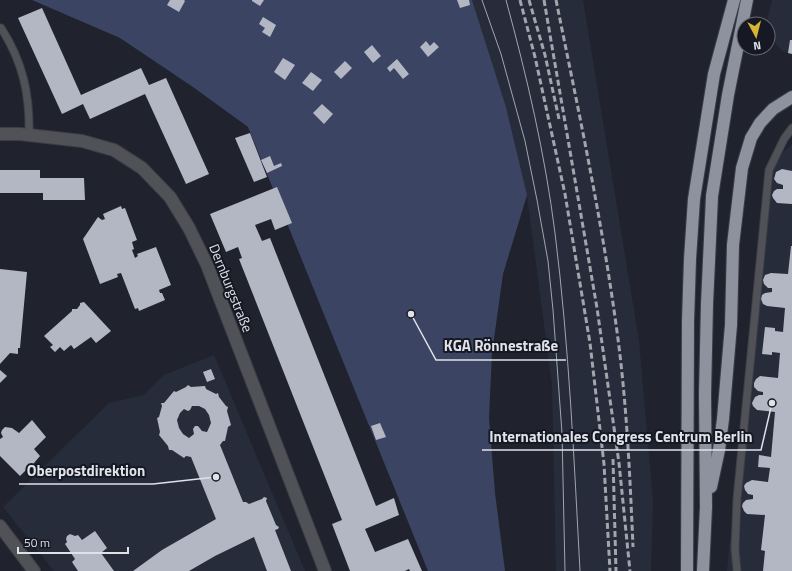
<svg xmlns="http://www.w3.org/2000/svg" width="792" height="571" font-family="'Titillium Web',sans-serif">
  <style>
    .built { fill: #272c3b }
    .garden { fill: #3c4463 }
    .building { fill: #b3b7c4; fill-rule: evenodd }
    .lines { fill: none; stroke-linecap: round; stroke-linejoin: round }
    .lane-casing { stroke: #3b3e47; stroke-width: 9 }
    .street-casing { stroke: #3b3e47; stroke-width: 14 }
    .highway-casing { stroke: #3b3e47; stroke-width: 14 }
    .lane { stroke: #505257; stroke-width: 7 }
    .street { stroke: #505257; stroke-width: 12 }
    .highway { stroke: #8e929e; stroke-width: 12 }
    .tram { stroke: #a3a5ad; stroke-width: 1 }
    .rail { stroke: #a3a5ad; stroke-width: 3; stroke-dasharray: 6 3; stroke-linecap: butt }
    .labels { text-anchor: middle; stroke-width: 4; stroke-linejoin: round; paint-order: stroke }
    .street-label { font-size: 14px; fill: #e0e2e9; stroke: #161923 }
    .leader { fill: none; stroke: #e0e2e9; stroke-width: 1.5 }
    .callout-dot { fill: #e0e2e9; stroke: #161923; stroke-width: 1.5 }
    .callout-label { font-size: 15px; text-anchor: middle; font-weight: bold; fill: #e0e2e9; stroke: #161923; stroke-width: 4; stroke-linejoin: round; paint-order: stroke }
  </style>
  <rect width="100%" height="100%" fill="#20232d"/>
  <!-- built -->
  <g class="built">
    <polygon points="472,0 583,0 639,341 653,501 651,571 556,571 552,385 527,195 506,107"/>
    <polygon points="772,0 792,0 792,54 782,51 768,34 768,24 766,24"/>
    <polygon points="792,144 792,571 727,571 767,168"/>
    <polygon points="214,355 305,571 54,571 3,507 109,403 144,395 164,375"/>
  </g>
  <!-- garden -->
  <polygon class="garden" points="32,0 472,0 506,107 527,195 503,274 492,353 489,418 495,493 505,571 428,571 248,127 193,87 120,38"/>
  <!-- building -->
  <g class="building">
    <polygon points="170,0 184,0 185,1 179,12 167,5"/>
    <polygon points="252,0 264,0 260,6 252,1"/>
    <polygon points="457,0 469,0 470,5 460,8"/>
    <polygon points="42,8 81,95 141,68 149,85 166,78 209,174 186,184 145,94 90,119 83,104 62,114 18,18"/>
    <polygon points="263,17 276,25 270,37 262,32 265,28 259,24"/>
    <polygon points="790,40 792,40 792,54 788,53"/>
    <polygon points="426,41 430,46 434,42 439,47 428,57 420,47"/>
    <polygon points="372,45 381,56 373,63 364,52"/>
    <polygon points="283,58 295,65 285,80 274,72"/>
    <polygon points="397,59 409,74 403,79 394,68 390,72 387,68"/>
    <polygon points="345,61 352,68 341,79 334,72"/>
    <polygon points="311,72 322,80 313,91 302,83"/>
    <polygon points="322,104 333,114 324,124 313,113"/>
    <polygon points="250,133 267,177 254,182 235,138"/>
    <polygon points="270,156 274,166 281,163 282,166 267,173 261,160"/>
    <polygon points="782,169 792,171 792,204 777,203 773,198 772,195 774,191 777,189 783,189 783,185 777,183 774,179 776,172"/>
    <polygon points="0,170 40,170 40,178 84,178 85,200 43,200 43,193 0,193"/>
    <polygon points="277,187 292,223 275,230 271,219 255,225 262,241 270,238 376,506 394,498 399,515 365,529 375,552 408,539 422,571 410,571 409,569 405,571 350,571 332,524 342,520 239,259 242,258 238,247 226,252 210,214"/>
    <polygon points="121,206 122,209 125,208 137,240 132,242 134,249 132,250 135,258 138,256 137,254 156,247 171,285 159,290 160,293 162,293 165,300 139,311 138,308 135,309 121,273 117,274 118,277 100,284 83,239 98,217 102,220 105,219 103,214"/>
    <polygon points="791,246 792,246 792,571 763,571 765,551 761,550 765,515 747,514 744,511 742,506 743,503 746,500 753,499 753,495 748,494 745,490 744,486 746,483 752,480 768,482 770,468 758,467 759,455 771,457 775,412 757,410 753,406 752,403 755,397 759,395 763,395 763,392 758,391 754,387 754,383 756,379 760,376 778,378 780,353 772,352 772,355 762,354 765,327 775,328 775,331 783,332 785,308 767,306 763,304 761,299 762,295 765,293 772,292 772,288 768,288 764,284 763,280 765,275 771,273 788,274"/>
    <polygon points="0,269 27,272 20,348 18,348 18,354 10,353 0,364"/>
    <polygon points="84,302 111,331 96,343 91,337 74,349 71,345 64,351 60,347 55,352 50,347 53,345 44,336 72,311 72,309 77,309 80,305 80,303"/>
    <polygon points="211,369 215,379 207,382 203,372"/>
    <polygon points="0,370 7,376 0,383"/>
    <path d="M188 385 191 387 205 386 206 389 216 394 218 393 219 397 226 406 228 407 227 411 231 425 228 427 225 441H223L220 445 243 502H246L249 504 262 499 264 497 267 498 266 501 276 525 279 527 278 529 275 530 291 571H267L254 537 215 556 189 571H133L162 550 216 519 191 457 186 456 184 458 172 450H169L168 446 159 435 160 432 157 418 159 417 162 406 161 403H164L174 391 176 392 186 387ZM192 406H199L205 409 209 415 211 423 207 432 202 431 198 426H195L193 429 194 434 189 438 183 434 179 428 177 420 180 413 184 409 188 411 190 410Z"/>
    <polygon points="32,420 46,437 34,449 40,456 34,463 35,466 30,470 26,470 20,476 0,456 0,439 3,437 1,433 2,430 5,427 12,428 19,433"/>
    <polygon points="380,423 386,437 376,440 371,426"/>
    <polygon points="95,531 107,548 101,553 114,571 78,571 72,562 75,559 65,544 67,542 66,539 67,536 70,534 75,536 78,535 82,540"/>
  </g>
  <g class="lines">
    <!-- lane casing -->
    <g class="lane-casing">
      <g id="lane">
        <path d="M1 28C23 62 30 95 29 135"/>
        <polyline points="737,571 735,549 737,499 769,170 784,139 792,128"/>
      </g>
    </g>
    <!-- street casing -->
    <g class="street-casing">
      <g id="street">
        <polyline points="0,134 20,134 82,141 114,150 142,168 170,197 189,228 207,265 325,571"/>
        <polyline points="0,526 34,571"/>
      </g>
    </g>
    <!-- highway casing -->
    <g class="highway-casing">
      <g id="highway">
        <polyline points="711,487 719,450 723,419 731,325 733,245 742,168 751,138 760,123 773,109 792,97"/>
        <polyline points="687,571 688,321 690,259 694,199 714,74 734,0"/>
        <polyline points="703,571 706,507 705,394 707,304 712,196 728,95 747,0"/>
      </g>
    </g>
    <!-- lane -->
    <use href="#lane" class="lane"/>
    <!-- street -->
    <use href="#street" class="street"/>
    <!-- highway -->
    <use href="#highway" class="highway"/>
    <!-- tram -->
    <g class="tram">
      <polyline points="482,0 501,54 525,141 537,200 548,261 553,310 562,433 565,571"/>
      <path d="M506 0C527 77 545 154 555 233 569 345 574 459 580 571"/>
    </g>
    <!-- rail -->
    <g class="rail">
      <polyline points="520,0 535,57 565,194 590,343 604,464 610,571"/>
      <polyline points="529,0 545,55 559,119"/>
      <polyline points="544,0 597,308 619,463 630,571"/>
      <path d="M556 0C579 113 603 225 618 339 627 408 630 478 633 547"/>
      <polyline points="613,459 616,571"/>
    </g>
  </g>
  <g class="labels">
    <!-- street labels -->
    <g class="street-label">
      <text transform="translate(231 288) rotate(68)" y="5">Dernburgstraße</text>
    </g>
  </g>
  <!-- callouts -->
  <path class="leader" d="M411 314L436 360H566M772 403L761 450H482M216 477L153 484H19"/>
  <g class="callout-dot">
    <circle cx="411" cy="314" r="4"/>
    <circle cx="772" cy="403" r="4"/>
    <circle cx="216" cy="477" r="4"/>
  </g>
  <g class="callout-label">
    <text x="501" y="351">KGA Rönnestraße</text>
    <text x="621" y="442">Internationales Congress Centrum Berlin</text>
    <text x="86" y="476">Oberpostdirektion</text>
  </g>
  <!-- north arrow -->
  <g transform="translate(756 36) rotate(173)"><circle r="19" fill="#161923" stroke="#676972"/>
  <path d="M0-3L7 15L0 10L-7 15Z" fill="#d8b434"/>
  <text y="-6" font-size="11" font-weight="bold" text-anchor="middle" fill="#e0e2e9">N</text>
  </g>
  <!-- scale -->
  <path d="M18 547v6h110v-6" fill="none" stroke="#e0e2e9" stroke-width="2"/>
  <text x="24" y="547" font-size="12" fill="#e0e2e9" stroke="#161923" stroke-width="3" paint-order="stroke">50 m</text>
</svg>
